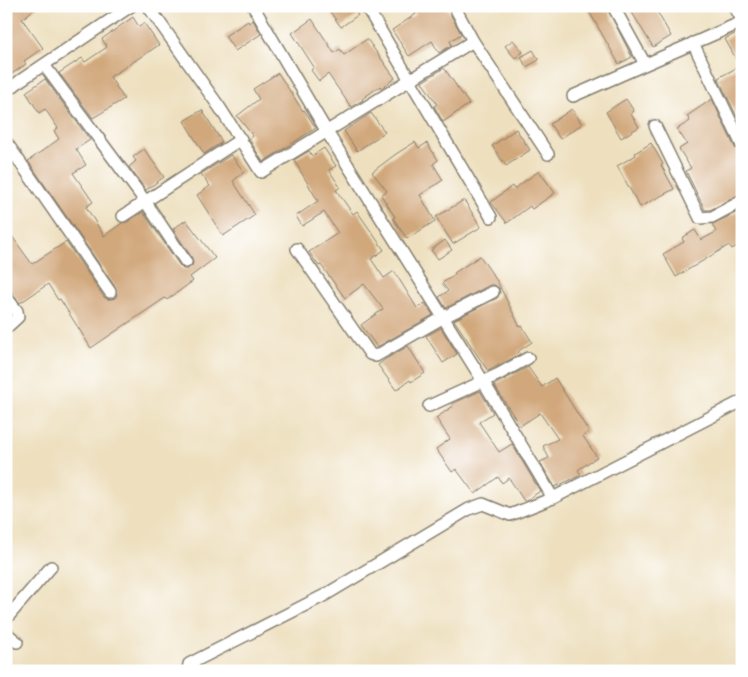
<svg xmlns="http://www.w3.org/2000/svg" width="748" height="677" font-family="'Sorts Mill Goudy',serif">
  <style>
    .building { fill: #d1a77b }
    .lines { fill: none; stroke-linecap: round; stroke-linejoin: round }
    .minor-casing { stroke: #857e6e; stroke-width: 14 }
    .minor { stroke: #fff; stroke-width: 11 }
  </style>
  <rect width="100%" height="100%" fill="#fff"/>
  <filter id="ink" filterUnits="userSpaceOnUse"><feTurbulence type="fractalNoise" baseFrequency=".02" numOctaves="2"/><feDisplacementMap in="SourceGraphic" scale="10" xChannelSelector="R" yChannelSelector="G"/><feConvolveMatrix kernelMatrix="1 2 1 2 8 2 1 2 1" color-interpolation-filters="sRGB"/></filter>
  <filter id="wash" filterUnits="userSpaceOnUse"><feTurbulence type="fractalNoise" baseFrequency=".0096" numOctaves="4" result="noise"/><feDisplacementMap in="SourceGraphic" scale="20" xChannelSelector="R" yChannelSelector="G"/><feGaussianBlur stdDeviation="1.12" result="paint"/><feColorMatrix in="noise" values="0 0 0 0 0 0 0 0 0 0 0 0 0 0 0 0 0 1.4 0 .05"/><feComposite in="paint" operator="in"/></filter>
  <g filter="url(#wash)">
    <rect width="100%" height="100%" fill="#eee0bf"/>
    <g id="blocks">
      <!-- building -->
      <g class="building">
        <polygon points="6,6 38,6 22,19 43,48 24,61 26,64 6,78"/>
        <polygon points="326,6 352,6 358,15 341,27"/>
        <polygon points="420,6 446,6 461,34 450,41 452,45 439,53 432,41 409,56 392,30 416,14 413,10"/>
        <polygon points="586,6 606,6 632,57 619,64"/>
        <polygon points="628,6 654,6 671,36 653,47"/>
        <polygon points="133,17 139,27 144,23 159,45 110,77 124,99 93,118 59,73 82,58 85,62 107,47 102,39"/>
        <polygon points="312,19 334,53 340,49 344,55 367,39 395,78 381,88 380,86 362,99 363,100 351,107 328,74 319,81 311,70 314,67 292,33"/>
        <polygon points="253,20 261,34 235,51 225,36 248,21 249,23"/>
        <polygon points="742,30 742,70 725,39"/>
        <polygon points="513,40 523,52 515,58 505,46"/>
        <polygon points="533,50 539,60 526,67 521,57"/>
        <polygon points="738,67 742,74 742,127 718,78"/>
        <polygon points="444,68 469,104 443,122 434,106 437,104 422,82"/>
        <polygon points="278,73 303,111 304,110 316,128 263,162 249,139 253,136 237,116 259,99 253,89"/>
        <polygon points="45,79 90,140 76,149 86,165 73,173 93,202 86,207 104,236 122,223 127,222 143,212 180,266 183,269 187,269 192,266 193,262 192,258 173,229 186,220 215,258 190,277 193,281 167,300 165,298 91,348 60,299 58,300 48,284 20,303 12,292 6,290 6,228 32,264 66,242 104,297 107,299 111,299 115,298 117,295 116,288 28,161 59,139 54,131 58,128 45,109 39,113 26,92"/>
        <polygon points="626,99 634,111 631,114 639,127 621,138 606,112"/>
        <polygon points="712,99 735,148 738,151 742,152 742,194 710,210 705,210 686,171 691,168 679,149 687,144 677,129 690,121 687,116"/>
        <polygon points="572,109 582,124 560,139 550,124"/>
        <polygon points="202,110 222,142 204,154 184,121"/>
        <polygon points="371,113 385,132 357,151 344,131"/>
        <polygon points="516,129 530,150 506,166 492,146"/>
        <polygon points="415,142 419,148 427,143 438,160 433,164 443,180 420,195 435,221 407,239 393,218 395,217 381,195 387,191 372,172 396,154"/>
        <polygon points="651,143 663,164 661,165 674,189 640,207 617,166 636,155 635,153"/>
        <polygon points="324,148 336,166 329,170 340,187 336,190 353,214 357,211 384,250 371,259 384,278 394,271 417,308 425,303 433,315 377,347 361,325 383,309 364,284 345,298 321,265 319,266 309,252 338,233 324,212 302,226 296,216 318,201 294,160 309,151 312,156"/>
        <polygon points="144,149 164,177 146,190 129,167 136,161 133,157"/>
        <polygon points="231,155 244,172 233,181 255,215 223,236 197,195 210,186 201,174"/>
        <polygon points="539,171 555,193 532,209 530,206 507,223 491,202 512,186 514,189"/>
        <polygon points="464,200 481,227 453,244 436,217"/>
        <polygon points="742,210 742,243 732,249 729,245 676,277 663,254 684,242 682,238 695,230 701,240 716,232 712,224"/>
        <polygon points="445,240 452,250 438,259 431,250"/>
        <polygon points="480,256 497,281 520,327 522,326 532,342 520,350 518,352 520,354 488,371 454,320 497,298 500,293 499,288 494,285 490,285 446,308 439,297 448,291 442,283 455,275 454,273"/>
        <polygon points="441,328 457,354 443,363 426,336"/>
        <polygon points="408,346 425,373 411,382 410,380 396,390 378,365 386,359"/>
        <polygon points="528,367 542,387 555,378 589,432 583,436 597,457 578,470 581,475 555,487 540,462 549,458 543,446 558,439 540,413 520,426 494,385"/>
        <polygon points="480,391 493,413 479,422 499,452 512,444 540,491 526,501 524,501 509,478 502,483 498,477 475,494 456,469 452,472 436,449 450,439 436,418 453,406 452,404"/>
      </g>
    </g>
  </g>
  <g filter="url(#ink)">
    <use href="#blocks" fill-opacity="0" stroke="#857e6e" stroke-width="1"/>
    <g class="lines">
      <!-- minor casing -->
      <g class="minor-casing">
        <g id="minor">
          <polyline points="148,6 220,108 261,172 473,41 454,6"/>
          <polyline points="253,6 327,132 483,381 553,498 742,401"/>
          <polyline points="366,6 491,217"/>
          <polyline points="613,6 645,64"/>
          <polyline points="734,6 742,19"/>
          <polyline points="473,41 548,154"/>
          <polyline points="693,43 742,145"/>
          <polyline points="44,65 145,201 186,262"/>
          <polyline points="6,92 21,80 131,6"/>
          <polyline points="573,96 742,22"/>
          <polyline points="655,126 700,218 712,217 742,201"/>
          <polyline points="6,142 110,292"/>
          <polyline points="123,216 241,139"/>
          <polyline points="297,249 370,354 376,356 444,317 493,292"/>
          <polyline points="6,297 17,311 18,317 6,328"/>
          <polyline points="429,406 499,374 528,358"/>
          <polyline points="6,619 51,567"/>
          <polyline points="6,633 17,642"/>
          <polyline points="188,671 189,664 325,595 469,509 483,504 510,515 553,498"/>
        </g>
      </g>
      <!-- minor -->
      <use href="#minor" class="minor"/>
    </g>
  </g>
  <!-- margin -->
  <rect width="748" height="677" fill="none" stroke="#fff" stroke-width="25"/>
</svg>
